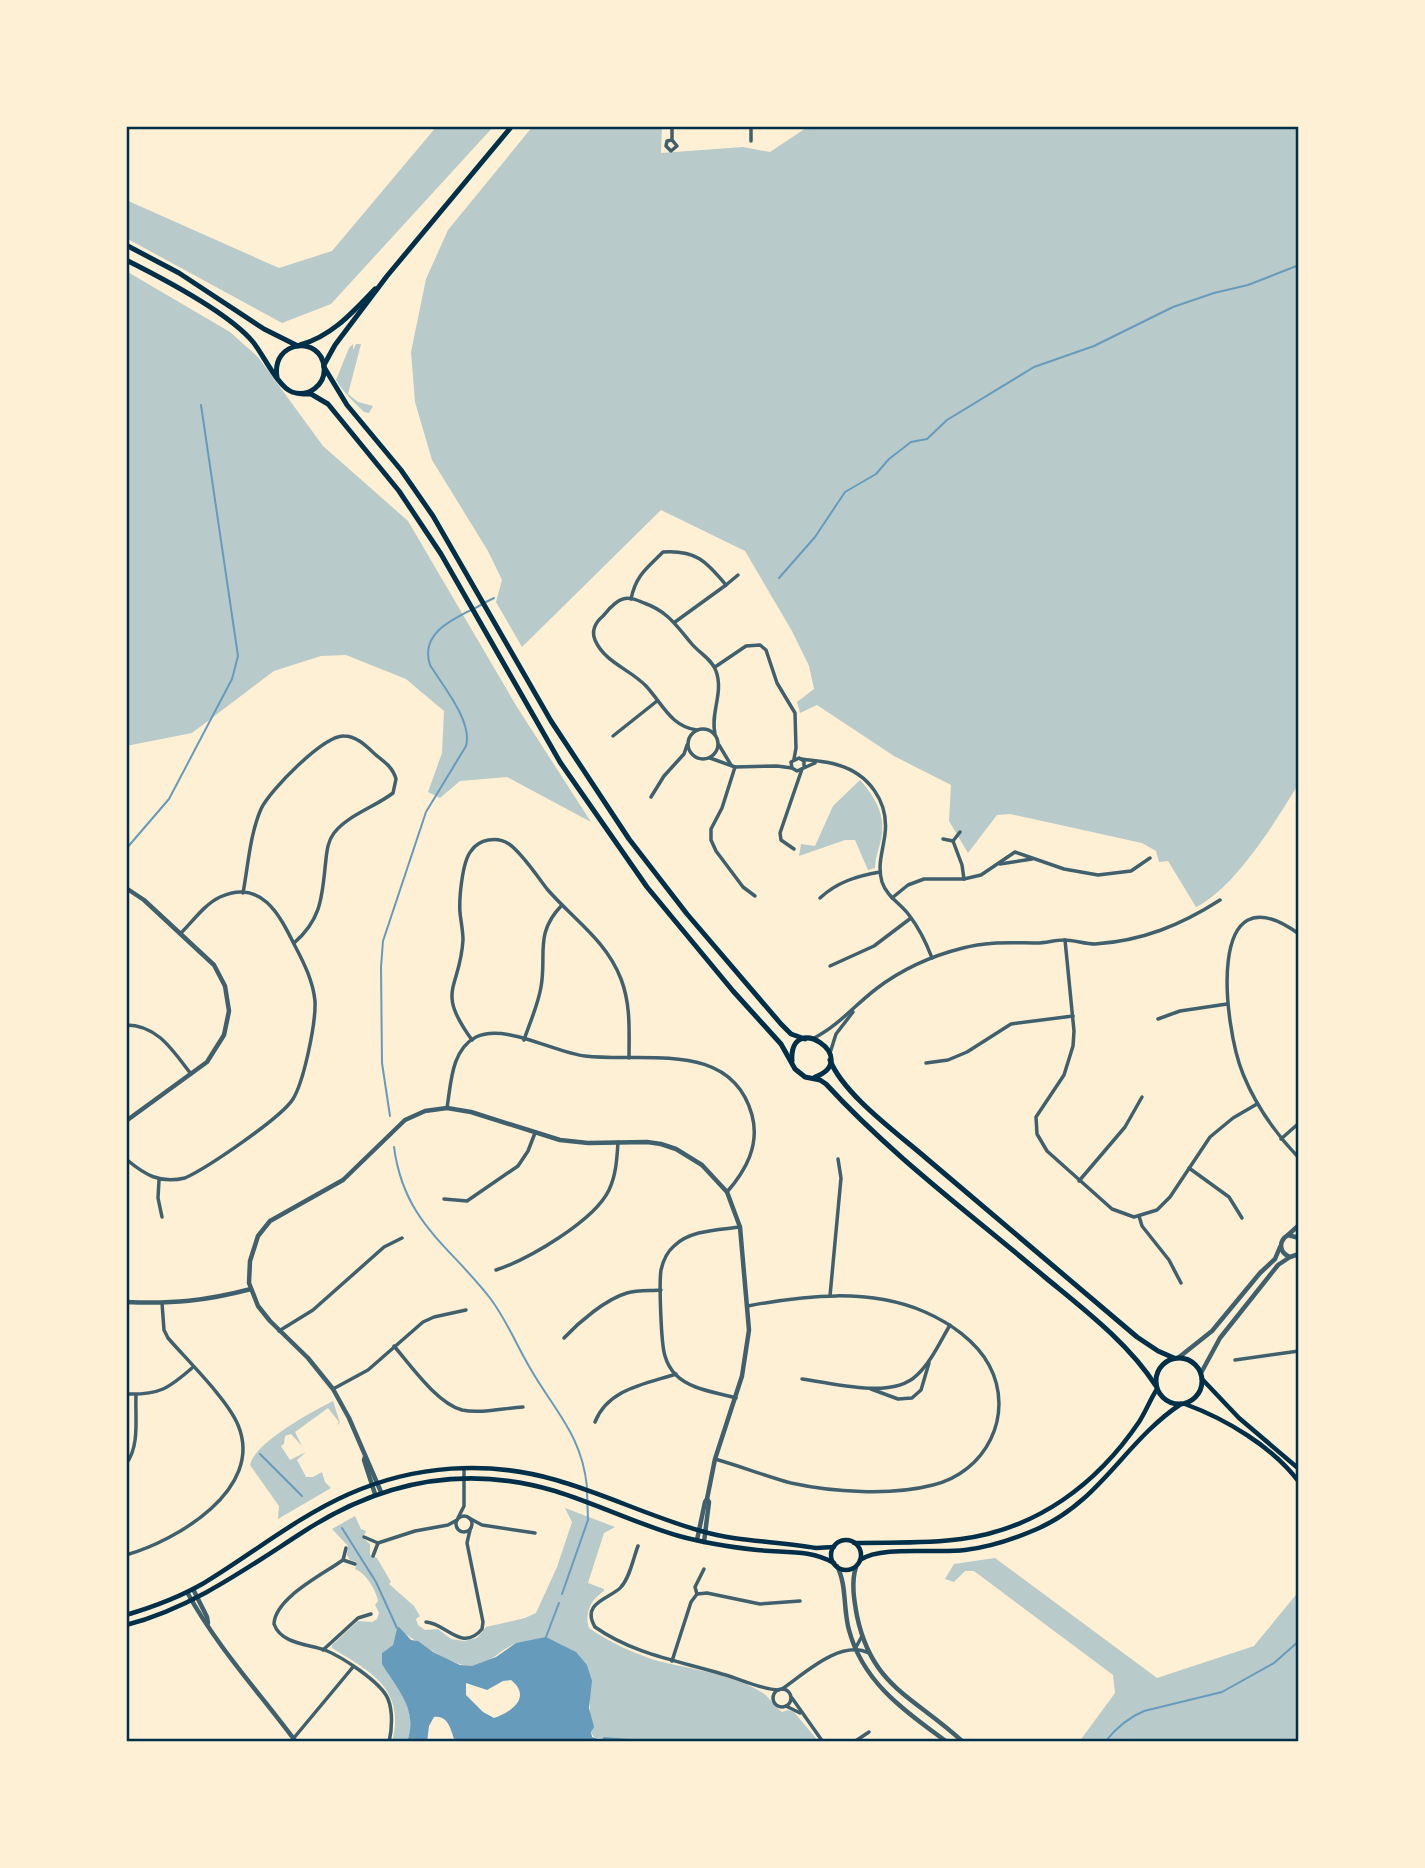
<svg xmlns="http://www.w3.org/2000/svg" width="1425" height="1868" font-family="'PT Sans Narrow',sans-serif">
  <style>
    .green { fill: #b9caca }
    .water { fill: #669bbc; fill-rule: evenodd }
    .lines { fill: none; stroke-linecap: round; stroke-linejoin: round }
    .stream { stroke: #669bbc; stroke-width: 2 }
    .minor { stroke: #3f606c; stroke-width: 3.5 }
    .tertiary { stroke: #3f606c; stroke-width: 4.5 }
    .secondary { stroke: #003049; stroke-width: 4.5 }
    .primary { stroke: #003049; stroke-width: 5 }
    .trunk { stroke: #003049; stroke-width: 5 }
    .neatline { fill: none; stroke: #003049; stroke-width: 2.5 }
  </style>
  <rect width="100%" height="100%" fill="#fdf0d5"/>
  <!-- green -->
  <g class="green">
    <polygon points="437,126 494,126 331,304 282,323 126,238 126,200 279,268 332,251"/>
    <path d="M533 126H662L661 153 743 147 770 152 809 126H1299V783C1276 821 1235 888 1196 907L1168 861 1159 862 1156 851 1142 843 1010 814 997 815 968 853 949 821 951 785 894 756 817 705 800 713 797 702 814 689 809 666 792 631 745 551 661 510 522 647 496 602 502 580 488 551 432 460 415 402 411 352 426 279 448 230Z"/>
    <polygon points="126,271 230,332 258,357 323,446 408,521 517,707 591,822 507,777 460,781 440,798 428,792 442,753 444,711 406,679 346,655 321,656 274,671 192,733 126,746"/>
    <path d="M353 344V350L356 344H361L348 394 358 402 373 406 369 413 364 412C353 401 344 393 336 380L349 348Z"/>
    <path d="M860 780C874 796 885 813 882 835 880 847 875 856 875 868L868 870 855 840H845L799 856 801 844 815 846 833 806Z"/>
    <path d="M333 1401 340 1423 337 1425 339 1422 328 1408 295 1432 302 1446 291 1434 285 1436 284 1444 281 1446 290 1460 306 1452 297 1460 306 1477H313L322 1472 325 1482 331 1488 278 1519 279 1506 250 1465C255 1442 312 1412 333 1401Z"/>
    <path d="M565 1508 615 1527 604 1533 588 1583 604 1589V1591C591 1599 584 1614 589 1628 609 1642 635 1654 658 1661 691 1669 735 1675 763 1693 770 1698 774 1706 782 1712L788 1710 794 1712 819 1742H664L595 1738C586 1729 592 1709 589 1697 588 1689 567 1648 562 1645 550 1639 544 1639 532 1641 527 1642 520 1642 516 1643 501 1649 490 1664 473 1666 457 1669 410 1638 397 1628L393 1645 382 1653C384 1659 385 1669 389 1675 403 1694 418 1717 407 1742H392C406 1689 371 1672 332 1648V1645L358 1621 372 1622 377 1619 379 1613 375 1605 378 1601C376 1590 366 1573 355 1569L357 1562 350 1560 347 1555 348 1546 332 1529 355 1516 361 1529 366 1531 363 1538 370 1544V1555L377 1558 391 1582 389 1584 414 1606 420 1616 416 1619 418 1625 425 1630 438 1629 451 1639 464 1641 477 1638 486 1627 525 1618 536 1613 557 1567 572 1522Z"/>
    <polygon points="995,1558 1157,1678 1254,1646 1299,1591 1299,1742 1079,1742 1115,1693 1113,1675 974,1571 965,1571 954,1582 945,1579 954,1564"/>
  </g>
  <!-- water -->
  <path class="water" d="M399 1627 411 1640 418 1641 433 1652 460 1665 472 1666 496 1657 516 1643 546 1637 576 1652 587 1665 592 1681 589 1708 594 1727 591 1732 592 1737 601 1740 604 1737 664 1742H455C451 1731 449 1715 434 1717L429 1726 427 1742H407C419 1710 397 1689 382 1664V1653L393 1645 397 1628ZM511 1680C532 1697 512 1712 494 1718L483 1712 466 1695V1683L487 1690 503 1681Z"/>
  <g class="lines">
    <!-- stream -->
    <g class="stream">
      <polyline points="779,578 815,537 845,492 876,474 889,459 911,442 927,439 947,420 1034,367 1094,346 1173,307 1214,293 1248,285 1299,265"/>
      <polyline points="486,602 494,598"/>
      <polyline points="126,849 169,799 232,679 238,656 201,405"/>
      <path d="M390 1116 382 1063 381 967 383 941 426 812 466 746C473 722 443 686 430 665 419 631 456 618 481 605"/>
      <path d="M394 1147C404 1222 448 1244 490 1298 506 1319 516 1344 530 1368 554 1410 582 1435 587 1487"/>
      <polyline points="260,1454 302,1496"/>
      <polyline points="342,1528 376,1582 397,1628"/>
      <polyline points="562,1594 588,1520 587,1492"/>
      <polyline points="546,1637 559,1603"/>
      <path d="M1105 1742C1116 1728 1127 1718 1144 1711L1222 1692 1274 1663 1299 1641"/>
    </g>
    <!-- minor -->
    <g class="minor">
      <polyline points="672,140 667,141 666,146 671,151 677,146 672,140 672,126"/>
      <polyline points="751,141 751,126"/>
      <path d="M631 599C636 575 647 568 663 552 696 550 706 561 726 585L738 575"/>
      <polyline points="675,622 726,585"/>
      <polyline points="715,667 746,646 760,645 766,650 777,683 795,713 796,748 794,759"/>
      <circle cx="703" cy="744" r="15"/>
      <path d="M697 730C671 727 662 703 646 686 630 669 605 663 595 640 591 630 596 622 603 616 608 610 615 601 623 599 630 597 637 600 644 603 667 611 676 625 691 643 699 653 712 659 716 671 724 693 710 713 715 734"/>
      <polyline points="613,736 657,701"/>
      <polyline points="719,745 731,765"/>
      <polyline points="710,758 735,767 777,766 792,768"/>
      <path d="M801 759C814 761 827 761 838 765 869 774 889 802 885 834 883 851 877 865 882 882 887 897 900 903 909 915 919 928 926 942 932 958"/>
      <polyline points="804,766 804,761 799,758 791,762 792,768 797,771 815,763"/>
      <polyline points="735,767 722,808 711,829 711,840 716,851 743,887 755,896"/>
      <polyline points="651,797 664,776 684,754 687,745"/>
      <polyline points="943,839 953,841 960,832"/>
      <polyline points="953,841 962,865 964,879"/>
      <polyline points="794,849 781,840 780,833 802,769"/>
      <polyline points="1000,864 1032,859"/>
      <path d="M243 893C248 866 250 834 261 809 270 790 324 735 344 736 357 736 367 747 376 755 385 762 393 768 396 779L393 793C375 807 348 815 334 833 328 841 327 850 326 859 322 894 323 918 294 943"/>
      <path d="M820 898C837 882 857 876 880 872"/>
      <polyline points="892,898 908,885 924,879 964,879 981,875 1015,852 1064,869 1098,875 1131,871 1150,858"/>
      <path d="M1299 934C1204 865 1224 1028 1243 1074 1256 1106 1275 1133 1299 1158"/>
      <polyline points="1065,940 1074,1031 1073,1046 1064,1075 1036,1117 1037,1134 1047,1151 1112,1209 1134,1217 1157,1210 1170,1197 1210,1137 1233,1118 1257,1104"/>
      <polyline points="830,966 874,946 911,918"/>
      <polyline points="1158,1019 1180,1011 1227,1004"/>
      <path d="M126 1025C158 1025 173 1051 191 1074"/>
      <path d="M814 1038C838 1026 855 1005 876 989 902 969 931 956 963 948 988 941 1012 943 1037 943 1046 943 1055 940 1064 940 1074 940 1085 944 1095 944 1142 941 1181 925 1220 900"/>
      <path d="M472 1040C435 989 460 990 463 940 463 931 461 922 460 913 459 899 462 862 471 851 479 839 497 836 509 844 522 853 537 876 547 889 573 919 606 940 621 979 631 1005 629 1031 629 1058"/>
      <path d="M524 1040C530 1022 538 1005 541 987 547 954 534 934 562 905"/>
      <polyline points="830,1053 836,1034 853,1012"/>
      <polyline points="926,1063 948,1060 967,1052 1011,1024 1073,1016"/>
      <path d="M447 1108C451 1084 451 1050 476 1037 505 1023 553 1052 585 1056 644 1063 731 1039 752 1115 760 1145 746 1170 727 1192"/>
      <polyline points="1281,1139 1299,1123"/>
      <path d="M126 1159C145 1175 160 1184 185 1178 207 1168 281 1118 293 1099 304 1081 316 1023 315 1001 313 981 304 963 295 946 280 916 262 878 220 897 205 904 193 921 181 933"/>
      <polyline points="1189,1168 1229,1197 1242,1218"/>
      <polyline points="159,1180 158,1198 162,1217"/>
      <polyline points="1079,1181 1125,1127 1142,1097"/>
      <polyline points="444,1199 467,1201 518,1166 528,1151 535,1133"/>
      <polyline points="1139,1216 1142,1226 1169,1260 1181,1283"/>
      <path d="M496 1270C529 1259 594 1221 609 1190 616 1175 617 1159 618 1142"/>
      <polyline points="830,1296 841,1178 838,1159"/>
      <polyline points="279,1331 313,1310 384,1247 402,1238"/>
      <path d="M564 1338C579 1322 606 1299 627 1293 638 1290 650 1291 661 1290"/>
      <path d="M394 1346C411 1366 437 1403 462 1410 480 1414 504 1408 523 1407"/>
      <polyline points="1235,1360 1299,1351"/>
      <path d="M802 1379C834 1383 892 1400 917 1375 931 1362 940 1342 950 1325"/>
      <polyline points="333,1389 368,1370 423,1322 434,1317 466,1310"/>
      <polyline points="871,1389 898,1399 912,1398 921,1390 929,1363"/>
      <path d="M126 1394C159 1395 168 1389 192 1368"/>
      <path d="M736 1398C716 1392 691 1390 676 1375 671 1370 667 1363 665 1356 661 1344 659 1283 661 1270 663 1261 667 1252 674 1246 690 1230 718 1230 740 1227"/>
      <path d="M595 1422C608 1389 645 1384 676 1374"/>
      <path d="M715 1459C740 1466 765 1476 791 1483 832 1492 891 1496 933 1485 985 1473 1016 1415 989 1365 976 1341 950 1323 925 1312 870 1288 805 1295 748 1306"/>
      <path d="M126 1464C140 1446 135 1417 136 1395"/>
      <circle cx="464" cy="1524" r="8"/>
      <polyline points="458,1518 464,1506 464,1468"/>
      <polyline points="469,1518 482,1525 535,1533"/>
      <polyline points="364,1537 378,1543 373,1556"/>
      <polyline points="378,1543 415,1531 448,1525 457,1520"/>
      <path d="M638 1546C633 1559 630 1577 621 1587 612 1598 580 1602 595 1627 633 1654 679 1661 722 1674 741 1679 759 1689 779 1690"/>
      <path d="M346 1548 343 1560C322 1575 275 1598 274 1624 281 1644 308 1644 325 1650 342 1657 381 1682 388 1699 393 1711 392 1730 389 1742"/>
      <path d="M126 1555C176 1541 265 1489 238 1425 228 1400 187 1360 168 1338L164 1330 162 1303"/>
      <polyline points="343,1560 355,1564"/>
      <polyline points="697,1594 695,1587 704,1569"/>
      <path d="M426 1622C446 1623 462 1653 482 1629L483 1622 467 1543 470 1530"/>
      <polyline points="855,1649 862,1636"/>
      <polyline points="323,1650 358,1618 371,1614"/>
      <polyline points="672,1661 691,1602 697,1594 707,1593 760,1604 800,1601"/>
      <path d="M782 1689C804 1674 840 1639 869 1653"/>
      <circle cx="782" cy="1698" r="9"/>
      <polyline points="792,1698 823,1742"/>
      <polyline points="786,1706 800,1713"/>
      <polyline points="293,1739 353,1667"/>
      <polyline points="854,1742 869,1732"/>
    </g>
    <!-- tertiary -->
    <g class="tertiary">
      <polyline points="126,888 144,900 214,965 225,986 229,1011 224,1035 207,1062 126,1121"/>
      <polyline points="1288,1235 1299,1225"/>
      <path d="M1299 1238 1288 1235C1278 1241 1279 1253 1290 1257L1299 1254"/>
      <path d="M126 1302C173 1304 205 1301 251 1289"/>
      <polyline points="1178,1358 1212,1331 1260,1273 1275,1259 1280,1247"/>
      <polyline points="1201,1373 1220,1338 1278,1265 1290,1257"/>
      <polyline points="365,1457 364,1460 375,1494"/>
      <polyline points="381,1492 349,1418 333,1389 308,1358 270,1321 258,1306 249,1283 250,1261 258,1236 270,1221 343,1180 405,1120 425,1111 447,1108 471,1112 560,1140 588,1143 647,1142 661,1144 676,1149 702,1165 727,1192 740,1227 749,1330 742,1376 715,1459 707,1499 709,1502 704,1542"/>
      <polyline points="697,1540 705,1502 707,1499"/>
      <path d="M837 1566C847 1585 843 1609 849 1630 863 1683 905 1711 947 1742"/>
      <path d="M856 1567C851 1582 854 1600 857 1616 872 1688 915 1697 963 1742"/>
      <polyline points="193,1589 207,1617 208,1623"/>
      <path d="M187 1592C217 1647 259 1692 296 1742"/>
    </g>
    <!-- secondary -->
    <g class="secondary">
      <polyline points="1202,1379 1239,1418 1299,1469"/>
      <path d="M1185 1404C1226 1419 1273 1447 1299 1482"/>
      <circle cx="846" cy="1555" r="15"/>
      <path d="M854 1543C890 1542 926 1544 961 1539 1037 1529 1097 1484 1139 1422 1146 1411 1150 1400 1157 1389"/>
      <path d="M860 1560C882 1545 936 1554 965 1550 990 1547 1014 1539 1037 1529 1101 1501 1125 1441 1181 1404"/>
      <path d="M126 1615C153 1607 180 1597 204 1583 252 1554 297 1517 349 1494 415 1465 487 1460 556 1480 605 1494 651 1517 701 1531 738 1542 778 1541 816 1548L834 1547"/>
      <path d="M126 1625C192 1608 247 1568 303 1532 381 1481 464 1464 555 1491 597 1504 637 1524 679 1536 704 1543 731 1547 757 1550 784 1553 810 1549 834 1563"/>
    </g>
    <!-- primary -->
    <g class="primary">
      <path d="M300 345C332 336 353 312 375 289"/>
      <polyline points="324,365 335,345 387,276 512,126"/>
      <polyline points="324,367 347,405 401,470 433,516 551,721 629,839 687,914 781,1024 791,1034 805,1039"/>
      <path d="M303 394H311L328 404 399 491 441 554 560 762 647 887 733 991 781 1044 795 1069 805 1077 820 1080 826 1084C892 1156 972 1215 1046 1278 1086 1311 1128 1343 1156 1386"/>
      <path d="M830 1060C843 1094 897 1133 926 1158 996 1218 1067 1277 1137 1337L1158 1351 1174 1358"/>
      <path d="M792 1061C789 1009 863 1059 815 1077"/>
      <circle cx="1179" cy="1381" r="23"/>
    </g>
    <!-- trunk -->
    <g class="trunk">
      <polyline points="126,245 179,273 264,329 298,346"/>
      <path d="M126 260C160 277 229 313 253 342 263 354 278 387 292 392 308 398 326 385 324 367 321 335 271 340 277 377"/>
    </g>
  </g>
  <!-- border -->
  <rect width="1425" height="1868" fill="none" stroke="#fdf0d5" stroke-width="256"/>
  <rect x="128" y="128" width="1169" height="1612" class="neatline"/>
</svg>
